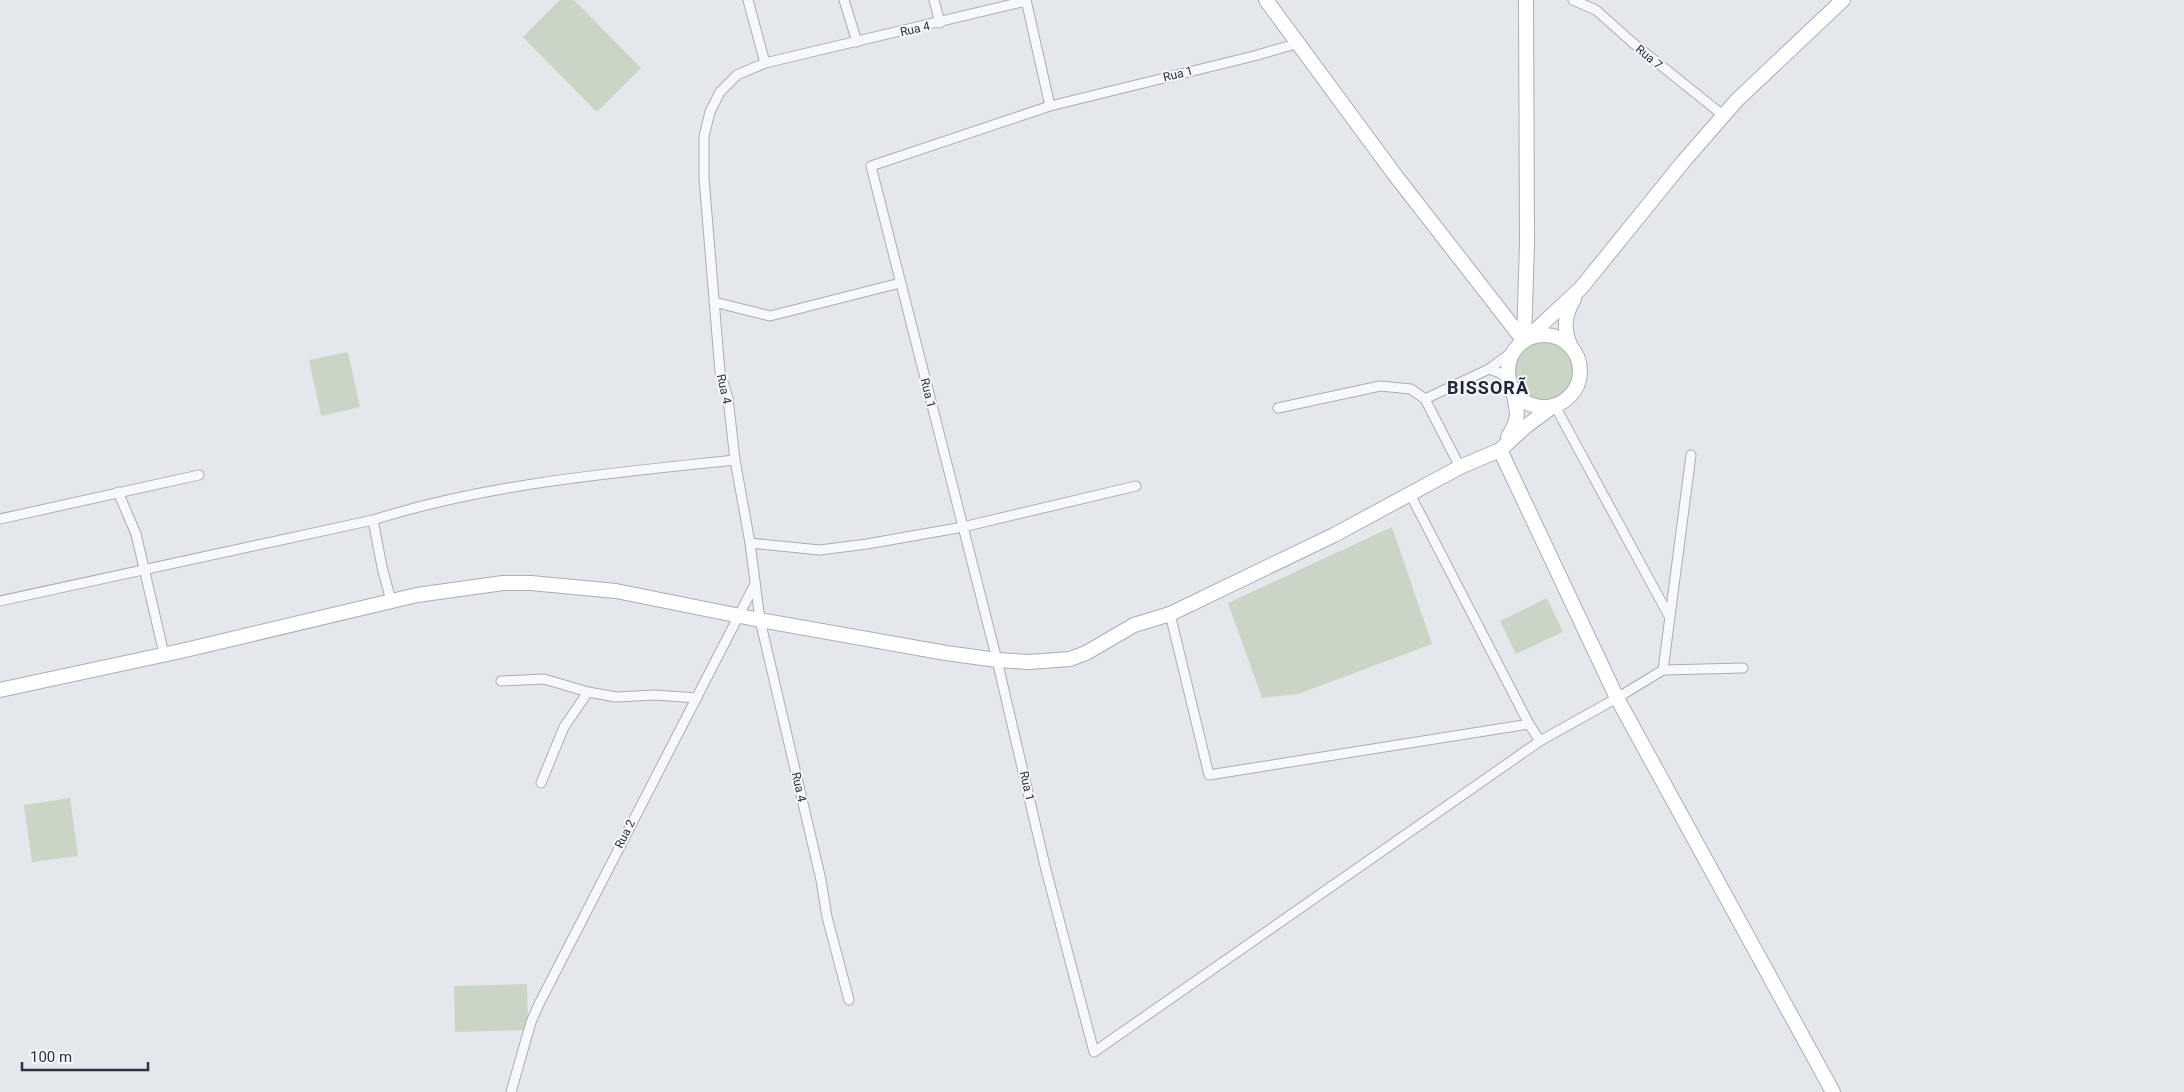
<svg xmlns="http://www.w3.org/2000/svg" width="2184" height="1092" font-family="Roboto,sans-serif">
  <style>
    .green { fill: #c9d6c5 }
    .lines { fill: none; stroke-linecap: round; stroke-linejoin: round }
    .street-casing { stroke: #a9aeb7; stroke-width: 11 }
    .secondary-casing { stroke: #a9aeb7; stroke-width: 16 }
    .street { stroke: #f7f8fa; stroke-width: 9 }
    .secondary { stroke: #fff; stroke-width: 14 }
    .labels { text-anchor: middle; stroke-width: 4; stroke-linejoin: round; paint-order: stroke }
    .street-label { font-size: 12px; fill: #2b3445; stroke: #f4f6f9 }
    .district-label { font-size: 18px; font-weight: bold; letter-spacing: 1px; fill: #1d2536; stroke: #f4f6f9 }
  </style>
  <rect width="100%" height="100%" fill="#e4e7ec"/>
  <!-- green -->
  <g class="green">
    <polygon points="560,0 574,0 641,68 597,112 523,37"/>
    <circle cx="1544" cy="371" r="30"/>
    <polygon points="348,352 360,407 321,416 309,360"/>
    <polygon points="1392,527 1432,644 1298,694 1262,698 1228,603"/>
    <polygon points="1547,598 1563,632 1516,654 1500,621"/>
    <polygon points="70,798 78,856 32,862 24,805"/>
    <polygon points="527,984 528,1030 455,1032 454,986"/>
  </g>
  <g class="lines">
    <!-- street casing -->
    <g class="street-casing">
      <g id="street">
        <polyline points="748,0 765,63"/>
        <polyline points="844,0 857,42"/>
        <polyline points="934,0 940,23"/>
        <polyline points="1026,0 1050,106"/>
        <polyline points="1573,0 1596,10 1633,43 1724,116"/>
        <polyline points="1299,43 1254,56 1050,106 871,166 997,660 1046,870 1094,1052 1540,741 1617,698 1663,670 1743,668"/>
        <polyline points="714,302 770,316 900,283"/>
        <polyline points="1489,369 1500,373 1510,382"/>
        <polyline points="1425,399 1489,369 1515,350"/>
        <polyline points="1555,406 1669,616"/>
        <polyline points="1278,408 1380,386 1411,389 1425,399 1460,467"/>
        <polyline points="118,492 136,534 164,654"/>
        <polyline points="1410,494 1529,724 1540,741"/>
        <polyline points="0,519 199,475"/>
        <polyline points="373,520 382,567 391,601"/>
        <polyline points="750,543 820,550 867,544 963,527 1136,486"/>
        <path d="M0 601 373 520C490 483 614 473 735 460"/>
        <polyline points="1170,614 1209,775 1529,724"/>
        <polyline points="1663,670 1691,455"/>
        <polyline points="501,681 544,679 588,692 616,697 655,695 697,698"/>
        <polyline points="541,783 564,727 588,692"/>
        <polyline points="849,1000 827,917 821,880 760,620 750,543 735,460 728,398 720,372 704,178 704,136 710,112 720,92 737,75 765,63 1026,1"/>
        <polyline points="511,1092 531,1022 540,1002 755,584"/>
      </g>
    </g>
    <!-- secondary casing -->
    <g class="secondary-casing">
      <g id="secondary">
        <polyline points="1266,0 1395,175 1524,341"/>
        <circle cx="1544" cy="371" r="36"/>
        <polyline points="1524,341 1581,288 1683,162 1737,100 1843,0"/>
        <polyline points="1524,341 1527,243 1526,0"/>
        <path d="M1571 347C1563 330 1564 315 1574 299"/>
        <path d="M1508 437C1520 418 1518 412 1513 391"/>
        <polyline points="1500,450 1617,698 1833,1092"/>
        <polyline points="0,690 181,651 417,595 503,583 531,583 616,591 760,620 946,653 997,660 1029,662 1070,659 1086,653 1134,625 1170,614 1334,535 1460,467 1500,450 1525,427 1552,407"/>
      </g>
    </g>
    <!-- street -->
    <use href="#street" class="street"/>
    <!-- secondary -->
    <use href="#secondary" class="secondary"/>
  </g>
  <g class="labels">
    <!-- street labels -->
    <g class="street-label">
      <text transform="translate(915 29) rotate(-13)" y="4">Rua 4</text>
      <text transform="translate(1649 57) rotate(39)" y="4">Rua 7</text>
      <text transform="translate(1178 74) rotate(-14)" y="4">Rua 1</text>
      <text transform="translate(724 389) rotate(77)" y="4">Rua 4</text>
      <text transform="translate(928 393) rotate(76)" y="4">Rua 1</text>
      <text transform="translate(1027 786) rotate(77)" y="4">Rua 1</text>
      <text transform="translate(799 787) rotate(77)" y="4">Rua 4</text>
      <text transform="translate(625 834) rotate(-63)" y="4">Rua 2</text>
    </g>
    <!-- district labels -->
    <g class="district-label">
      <text x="1488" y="394">BISSORÃ</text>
    </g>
  </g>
  <!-- scale -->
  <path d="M22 1062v8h126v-8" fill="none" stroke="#2b3445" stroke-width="2.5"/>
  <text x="30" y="1062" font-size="15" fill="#2b3445" stroke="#f4f6f9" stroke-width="4" paint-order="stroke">100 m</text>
</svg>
